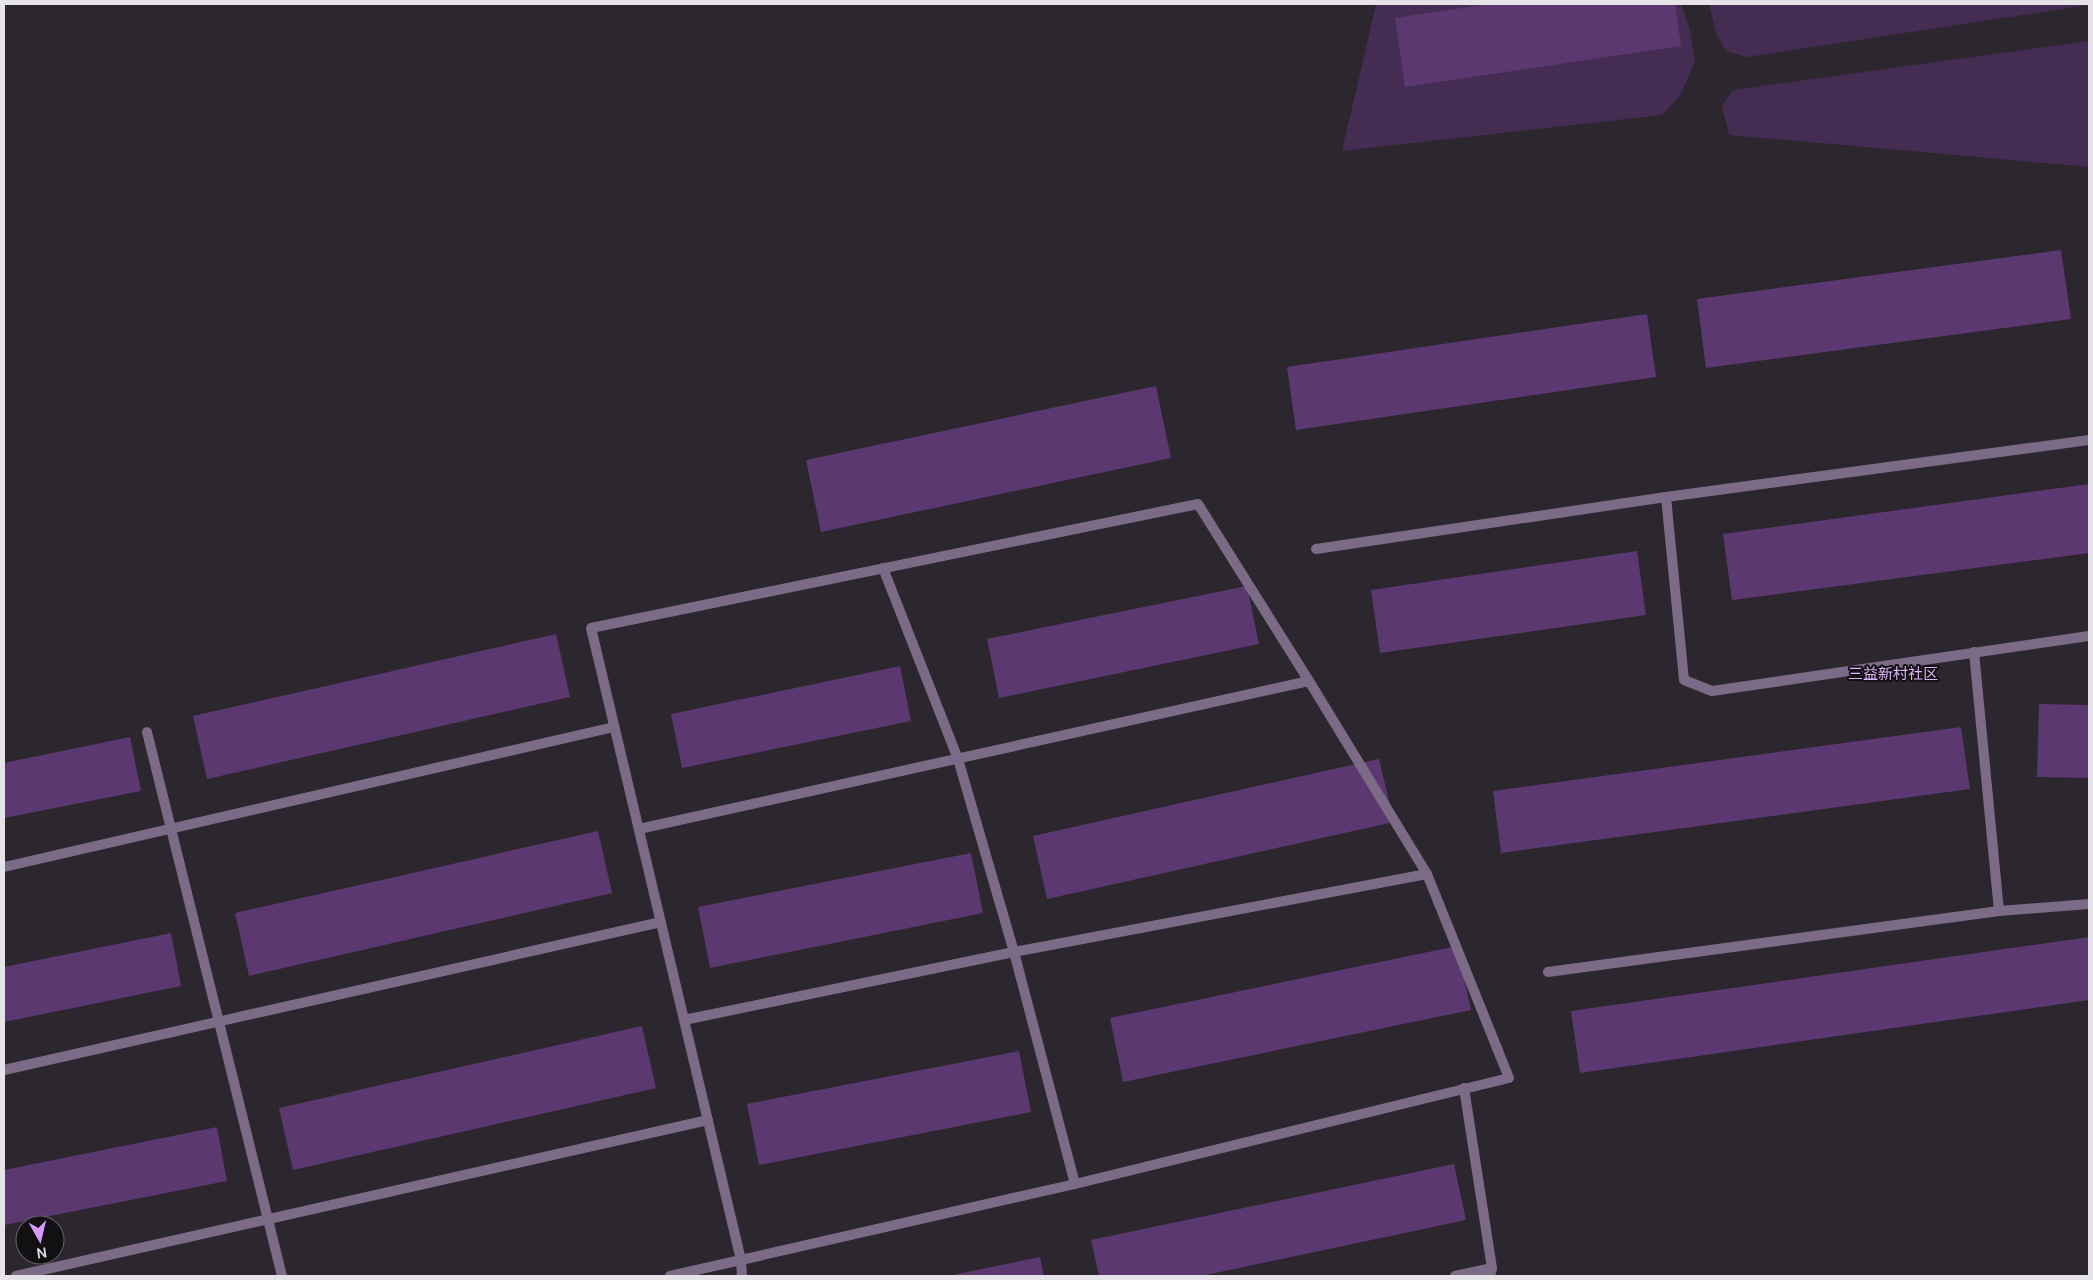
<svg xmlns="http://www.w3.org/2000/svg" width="2093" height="1280" font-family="Manrope,'Noto Sans SC',sans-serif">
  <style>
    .green { fill: #442c53 }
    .building { fill: #5c3870 }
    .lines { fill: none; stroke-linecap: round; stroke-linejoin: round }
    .service { stroke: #7b6b86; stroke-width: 10 }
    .minor { stroke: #7b6b86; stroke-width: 10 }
    .labels { text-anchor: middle; stroke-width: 4; stroke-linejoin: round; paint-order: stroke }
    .quarter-label { font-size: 15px; fill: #dbb3f5; stroke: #131014 }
  </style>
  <rect width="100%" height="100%" fill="#2c262f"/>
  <!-- green -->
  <g class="green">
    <polygon points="1376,4 1681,4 1690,30 1695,62 1680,96 1662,115 1342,151"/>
    <polygon points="1709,4 2089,4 2089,5 1747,57 1726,51 1716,33"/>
    <polygon points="2089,41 2089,167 1729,135 1722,106 1733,90"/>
  </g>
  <!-- building -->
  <g class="building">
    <polygon points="1489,4 1675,4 1681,46 1405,87 1395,18"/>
    <polygon points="2061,250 2071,319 1706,368 1697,299"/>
    <polygon points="1647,314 1656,377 1296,430 1287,367"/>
    <polygon points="1156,386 1171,458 821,532 806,460"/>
    <polygon points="2089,484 2089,553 1732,600 1723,534"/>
    <polygon points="1637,551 1646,615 1380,653 1371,590"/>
    <polygon points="1247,586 1259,644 999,698 987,639"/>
    <polygon points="556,634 570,697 207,779 193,716"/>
    <polygon points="900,666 911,721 682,768 671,714"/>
    <polygon points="2039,704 2089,705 2089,778 2037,777"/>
    <polygon points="1961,727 1970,789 1501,853 1493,791"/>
    <polygon points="130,737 141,791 4,818 4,763"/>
    <polygon points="1379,759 1394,822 1047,899 1033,836"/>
    <polygon points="598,831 612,893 249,976 235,913"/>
    <polygon points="971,853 983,913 710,968 698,907"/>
    <polygon points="171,933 181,986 4,1022 4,967"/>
    <polygon points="2089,937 2089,1000 1580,1073 1571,1011"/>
    <polygon points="1457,946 1471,1010 1123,1082 1110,1018"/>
    <polygon points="642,1026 656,1088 293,1170 279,1108"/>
    <polygon points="1019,1051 1031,1112 759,1165 747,1104"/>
    <polygon points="217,1127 227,1181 4,1225 4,1170"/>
    <polygon points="1454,1164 1466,1220 1201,1276 1099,1276 1091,1240"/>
    <polygon points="1040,1257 1044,1276 953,1276 953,1275"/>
  </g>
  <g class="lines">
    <!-- service -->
    <g class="service">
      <polyline points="1666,497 1684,680 1712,691 2089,636"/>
      <polygon points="1198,504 1309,681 1427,874 1509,1078 1075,1184 741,1260 591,628"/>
      <polyline points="1316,549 1666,497 2089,440"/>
      <polyline points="883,568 958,759 1014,952 1075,1184"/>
      <polyline points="1974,652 1999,911"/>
      <polyline points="147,732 282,1276"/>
      <polyline points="639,829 1309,681"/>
      <polyline points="4,867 614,727"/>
      <polyline points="1548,972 1999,911 2089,904"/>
      <polyline points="684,1020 1014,952 1427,874"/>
      <polyline points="4,1070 661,922"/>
      <polyline points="1464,1088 1492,1268 1490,1276"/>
      <polyline points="16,1276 708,1120"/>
      <polyline points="1455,1276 1492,1268"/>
    </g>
    <!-- minor -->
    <polyline class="minor" points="670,1276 741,1260 742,1276"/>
  </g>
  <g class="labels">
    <!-- quarter labels -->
    <g class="quarter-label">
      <text x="1893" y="679">三益新村社区</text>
    </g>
  </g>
  <!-- border -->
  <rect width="2093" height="1280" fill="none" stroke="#e5e2e8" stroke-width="10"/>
  <!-- north arrow -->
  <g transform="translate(40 1240) rotate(172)"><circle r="24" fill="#131014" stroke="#676469"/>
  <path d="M0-4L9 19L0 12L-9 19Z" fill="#d69bfa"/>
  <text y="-8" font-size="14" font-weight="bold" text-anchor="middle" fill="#e5e2e8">N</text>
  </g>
</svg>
